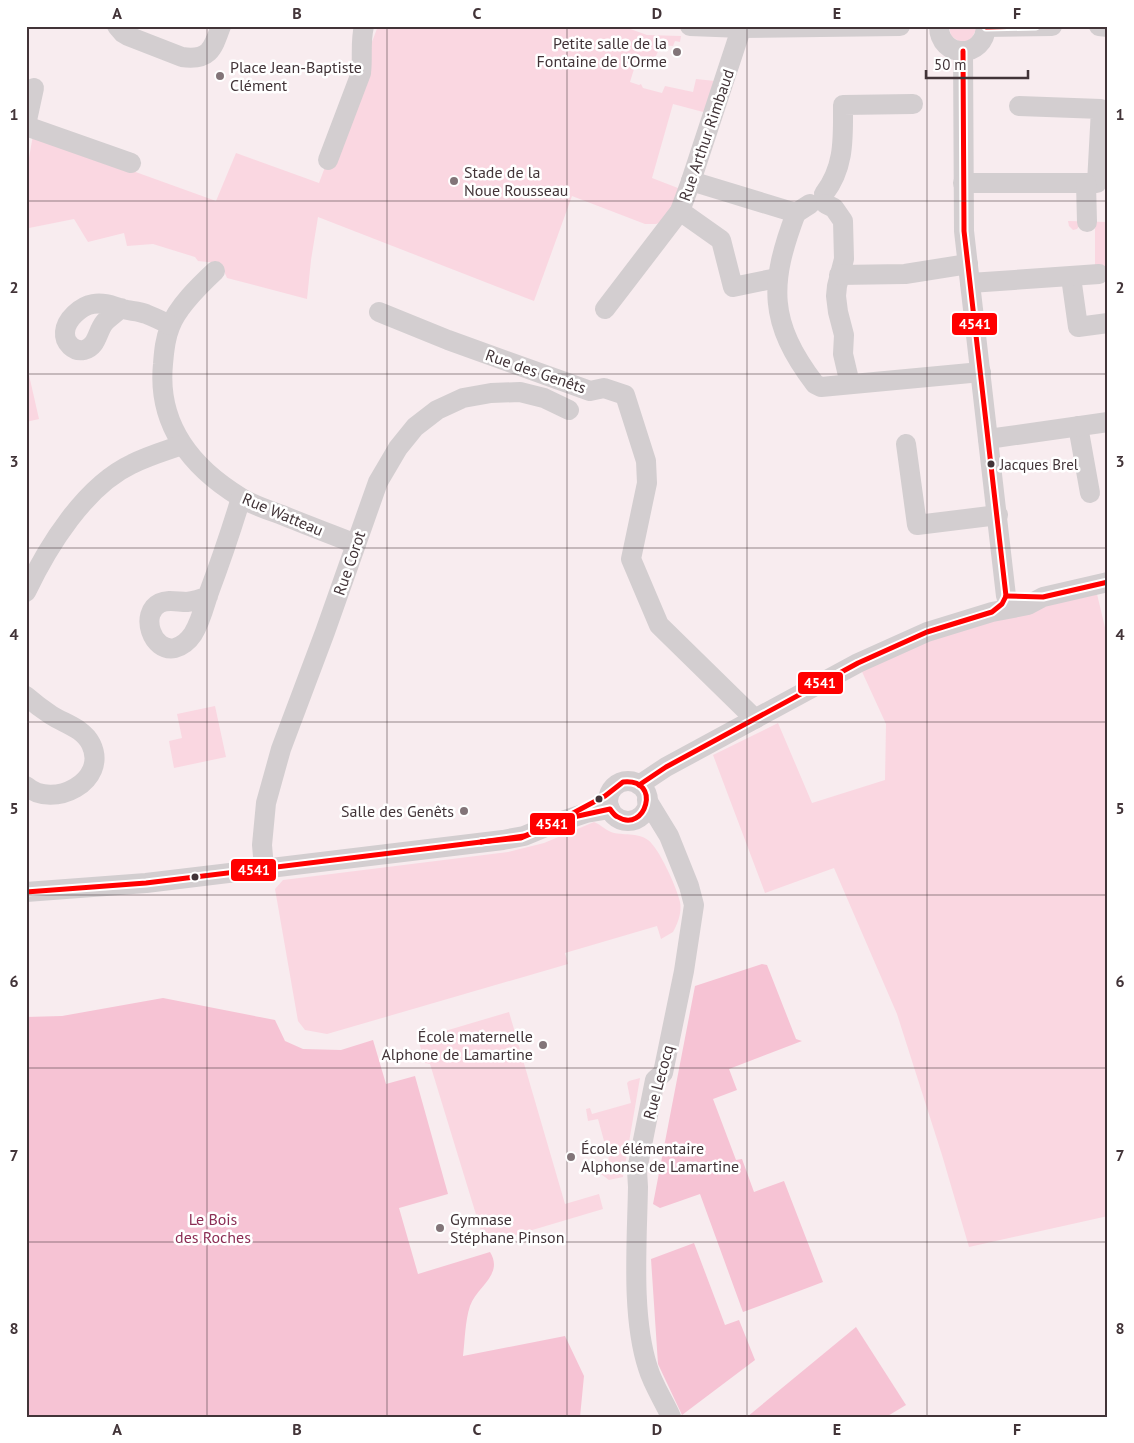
<svg xmlns="http://www.w3.org/2000/svg" width="1134" height="1443" font-family="'PT Sans',sans-serif">
  <style>
    .green { fill: #fad7e1 }
    .forest { fill: #f6c3d4 }
    .lines { fill: none; stroke-linecap: round; stroke-linejoin: round }
    .minor { stroke: #d3ced0; stroke-width: 20 }
    .bus-1-casing { stroke: #fff; stroke-width: 9 }
    .bus-1 { stroke: #f00; stroke-width: 5 }
    .grid { fill: none; stroke: #423438; stroke-width: 1; stroke-opacity: 0.55 }
    .poi-dot { fill: #827478; stroke: #fff; stroke-width: 2 }
    .bus-dot { fill: #423438; stroke: #fff; stroke-width: 2 }
    .labels { text-anchor: middle; stroke-width: 5; stroke-linejoin: round; paint-order: stroke }
    .bus-label { font-size: 15px; fill: #423438; stroke: #fff; text-anchor: start }
    .poi-label { font-size: 16px; fill: #423438; stroke: #fff; text-anchor: start }
    .street-label { font-size: 16px; fill: #423438; stroke: #fff }
    .park-label { font-size: 16px; fill: #8b2d54; stroke: #fff }
    .line-badge { stroke: #fff; stroke-width: 2 }
    .badge-label { font-size: 14px; text-anchor: middle; font-weight: bold; fill: #fff }
    .neatline { fill: none; stroke: #423438; stroke-width: 2 }
    .grid-label { font-size: 16px; text-anchor: middle; font-weight: bold; fill: #423438 }
  </style>
  <rect width="100%" height="100%" fill="#f8ecef"/>
  <!-- green -->
  <g class="green">
    <path d="M378 26H622L647 35 681 36 680 42 675 41 673 46 661 45 654 60 638 56 630 82 639 85 641 84 643 88 662 93 665 86 693 92 696 79 715 81 707 113 673 104 652 178 683 190 667 220 656 224H645L572 196 534 301 318 217 311 260 307 299 227 278C222 263 212 262 198 261L195 257 153 244 127 246 124 233 88 242 74 219 29 228 26 238V175L33 135 216 201 236 153 319 183Z"/>
    <polygon points="949,26 978,26 970,41 960,42 951,36"/>
    <polygon points="1068,221 1108,222 1108,276 1095,271 1095,228 1093,226 1079,226 1077,229 1073,230 1069,226"/>
    <polygon points="29,375 39,419 26,422 26,377"/>
    <polygon points="1097,594 1108,640 1108,1216 969,1247 942,1155 897,1014 834,868 765,893 713,755 778,723 812,803 885,780 886,724 858,663 927,632"/>
    <polygon points="215,706 226,757 174,768 169,741 182,738 177,714"/>
    <path d="M594 822C600 824 604 829 611 832 622 836 638 832 648 840 659 848 677 888 680 902 682 912 678 923 673 932L661 939 657 926 565 953 568 964 327 1034 305 1030 298 1021 275 889 283 880 508 852 544 843Z"/>
    <polygon points="509,1012 565,1204 599,1194 603,1209 485,1244 430,1064 425,1063 418,1039"/>
    <polygon points="640,1078 623,1177 609,1180 601,1174 598,1162 609,1159 598,1119 588,1121 586,1109 590,1108 592,1114 631,1103 627,1083 629,1081"/>
  </g>
  <!-- forest -->
  <g class="forest">
    <polygon points="762,964 767,965 796,1039 802,1041 729,1069 737,1090 713,1099 736,1160 742,1159 754,1192 784,1181 823,1282 743,1312 700,1194 660,1208 653,1204 695,986"/>
    <path d="M163 998 275 1020 285 1041 303 1049 341 1050 373 1040 386 1084 415 1076 448 1194 399 1208 418 1274 490 1252C504 1275 477 1286 470 1306 465 1321 465 1340 463 1356L565 1336 584 1376 580 1417H26V1017L62 1016Z"/>
    <polygon points="694,1243 725,1325 739,1320 755,1360 682,1415 658,1364 651,1259"/>
    <polygon points="856,1327 906,1405 886,1417 747,1417"/>
  </g>
  <g class="lines">
    <!-- minor -->
    <g class="minor">
      <path d="M117 26 123 33 128 36 182 57C210 61 213 48 221 26"/>
      <polyline points="690,26 742,28 900,26"/>
      <path d="M939 26C939 59 985 60 986 26"/>
      <polyline points="1099,26 1108,27"/>
      <polyline points="986,27 1052,26"/>
      <polyline points="963,51 964,231 1006,596"/>
      <polyline points="26,125 34,88"/>
      <polyline points="26,126 131,163"/>
      <path d="M328 160 361 73C363 57 360 42 364 26"/>
      <polyline points="691,181 796,213 810,204"/>
      <polyline points="963,183 1097,183 1101,109 1019,106"/>
      <polyline points="1086,183 1087,222"/>
      <path d="M824 194C845 166 843 138 843 105L913 104"/>
      <polyline points="826,204 834,208 843,221 844,259 837,286 836,296 838,312 844,335 843,354 850,384"/>
      <polyline points="680,211 721,240 733,287 777,278"/>
      <path d="M796 213C769 284 768 322 815 384L821 387 981 372"/>
      <path d="M215 271C200 285 177 307 170 327 165 339 164 351 163 364 157 424 191 467 240 497 252 505 268 510 282 515 306 525 331 534 356 544"/>
      <polyline points="839,275 905,274 968,264"/>
      <polyline points="1071,277 1078,327 1108,323"/>
      <polyline points="970,283 1099,274"/>
      <path d="M121 308C116 313 108 318 104 323 97 332 97 347 84 350 74 352 64 343 65 332 66 319 81 306 93 304 104 302 113 306 123 309 130 311 139 311 146 314 154 317 162 321 170 325"/>
      <polyline points="605,309 680,211 690,184 742,26"/>
      <polyline points="379,312 448,340 590,391 604,388 625,395 646,461 647,483 631,559 659,625 755,719"/>
      <polyline points="1078,426 1090,493"/>
      <polyline points="988,439 1108,422"/>
      <polyline points="906,444 917,525 998,515"/>
      <path d="M26 592C48 546 85 486 132 464 148 456 165 451 182 445"/>
      <path d="M208 596C201 599 195 601 187 602 178 602 168 599 160 603 139 613 152 653 175 648 182 646 189 640 193 634 200 623 204 608 208 595 220 563 231 531 241 498"/>
      <path d="M26 696C34 703 42 709 51 715 65 724 83 728 91 744 109 781 53 810 26 786"/>
      <circle cx="628" cy="801" r="20"/>
      <polyline points="639,785 666,767 858,663 927,632 992,612 1028,605 1043,597 1108,582"/>
      <path d="M647 800 669 836 689 886 694 905 684 971 663 1073 655 1080 637 1170 638 1187C637 1243 631 1316 648 1368 653 1385 664 1401 671 1417"/>
      <polyline points="264,868 262,845 266,803 281,749 325,632 378,482 398,448 415,427 437,410 463,398 491,393 520,392 544,398 569,410"/>
      <polyline points="26,892 146,883 503,840 524,836 553,824 586,813 610,809"/>
    </g>
    <!-- bus-1 casing -->
    <g class="bus-1-casing">
      <g id="bus-1">
        <polyline points="986,27 1036,26"/>
        <polyline points="963,51 964,231 1006,596"/>
        <polyline points="1006,596 1043,597 1108,582"/>
        <path d="M623 782C663 778 645 834 618 817 615 816 612 812 610 809L578 816 547 827 605 796Z"/>
        <polyline points="639,785 666,767 858,663 927,632 992,612 1002,604 1006,596"/>
        <polyline points="481,842 524,836 547,827"/>
        <polyline points="481,842 521,838 547,827"/>
        <polyline points="26,892 146,883 481,842"/>
      </g>
    </g>
    <!-- bus-1 -->
    <use href="#bus-1" class="bus-1"/>
  </g>
  <!-- grid -->
  <path class="grid" d="M207 26V1417M387 26V1417M567 26V1417M747 26V1417M927 26V1417M26 201H1108M26 374H1108M26 548H1108M26 722H1108M26 895H1108M26 1068H1108M26 1242H1108"/>
  <!-- markers -->
  <g class="poi-dot">
    <circle cx="677" cy="52" r="5"/>
    <circle cx="220" cy="76" r="5"/>
    <circle cx="454" cy="181" r="5"/>
    <circle cx="464" cy="811" r="5"/>
    <circle cx="543" cy="1045" r="5"/>
    <circle cx="571" cy="1157" r="5"/>
    <circle cx="440" cy="1228" r="5"/>
  </g>
  <g class="bus-dot">
    <circle cx="991" cy="464" r="4.5"/>
    <circle cx="599" cy="799" r="4.5"/>
    <circle cx="195" cy="877" r="4.5"/>
  </g>
  <g class="labels">
    <!-- bus labels -->
    <g class="bus-label">
      <text x="1000" y="470">Jacques Brel</text>
    </g>
    <!-- poi labels -->
    <g class="poi-label">
      <text x="667" y="49" text-anchor="end">Petite salle de la<tspan x="667" dy="18">Fontaine de l'Orme</tspan></text>
      <text x="230" y="73">Place Jean-Baptiste<tspan x="230" dy="18">Clément</tspan></text>
      <text x="464" y="178">Stade de la<tspan x="464" dy="18">Noue Rousseau</tspan></text>
      <text x="454" y="817" text-anchor="end">Salle des Genêts</text>
      <text x="533" y="1042" text-anchor="end">École maternelle<tspan x="533" dy="18">Alphone de Lamartine</tspan></text>
      <text x="581" y="1154">École élémentaire<tspan x="581" dy="18">Alphonse de Lamartine</tspan></text>
      <text x="450" y="1225">Gymnase<tspan x="450" dy="18">Stéphane Pinson</tspan></text>
    </g>
    <!-- street labels -->
    <g class="street-label">
      <text transform="translate(706 135) rotate(-71)" y="6">Rue Arthur Rimbaud</text>
      <text transform="translate(536 371) rotate(19)" y="6">Rue des Genêts</text>
      <text transform="translate(283 514) rotate(23)" y="6">Rue Watteau</text>
      <text transform="translate(349 563) rotate(-71)" y="6">Rue Corot</text>
      <text transform="translate(658 1082) rotate(-75)" y="6">Rue Lecocq</text>
    </g>
    <!-- park labels -->
    <g class="park-label">
      <text x="213" y="1225">Le Bois<tspan x="213" dy="18">des Roches</tspan></text>
    </g>
  </g>
  <g class="line-badge">
    <rect x="951" y="312" width="47" height="24" rx="5" fill="#f00"/>
    <rect x="797" y="671" width="47" height="24" rx="5" fill="#f00"/>
    <rect x="529" y="812" width="47" height="24" rx="5" fill="#f00"/>
    <rect x="230" y="858" width="47" height="24" rx="5" fill="#f00"/>
  </g>
  <g class="badge-label">
    <text x="975" y="329">4541</text>
    <text x="820" y="688">4541</text>
    <text x="552" y="829">4541</text>
    <text x="254" y="875">4541</text>
  </g>
  <!-- border -->
  <rect width="1134" height="1443" fill="none" stroke="#ffffff" stroke-width="55"/>
  <!-- scale -->
  <path d="M926 70v8h102v-8" fill="none" stroke="#423438" stroke-width="2.5"/>
  <text x="934" y="70" font-size="15" fill="#423438" stroke="#ffffff" stroke-width="4" paint-order="stroke">50 m</text>
  <rect x="28" y="28" width="1078" height="1388" class="neatline"/>
  <g class="grid-label">
    <text x="117" y="19">A</text>
    <text x="297" y="19">B</text>
    <text x="477" y="19">C</text>
    <text x="657" y="19">D</text>
    <text x="837" y="19">E</text>
    <text x="1017" y="19">F</text>
    <text x="14" y="120">1</text>
    <text x="1120" y="120">1</text>
    <text x="14" y="293">2</text>
    <text x="1120" y="293">2</text>
    <text x="14" y="467">3</text>
    <text x="1120" y="467">3</text>
    <text x="14" y="640">4</text>
    <text x="1120" y="640">4</text>
    <text x="14" y="814">5</text>
    <text x="1120" y="814">5</text>
    <text x="14" y="987">6</text>
    <text x="1120" y="987">6</text>
    <text x="14" y="1161">7</text>
    <text x="1120" y="1161">7</text>
    <text x="14" y="1334">8</text>
    <text x="1120" y="1334">8</text>
    <text x="117" y="1435">A</text>
    <text x="297" y="1435">B</text>
    <text x="477" y="1435">C</text>
    <text x="657" y="1435">D</text>
    <text x="837" y="1435">E</text>
    <text x="1017" y="1435">F</text>
  </g>
</svg>
